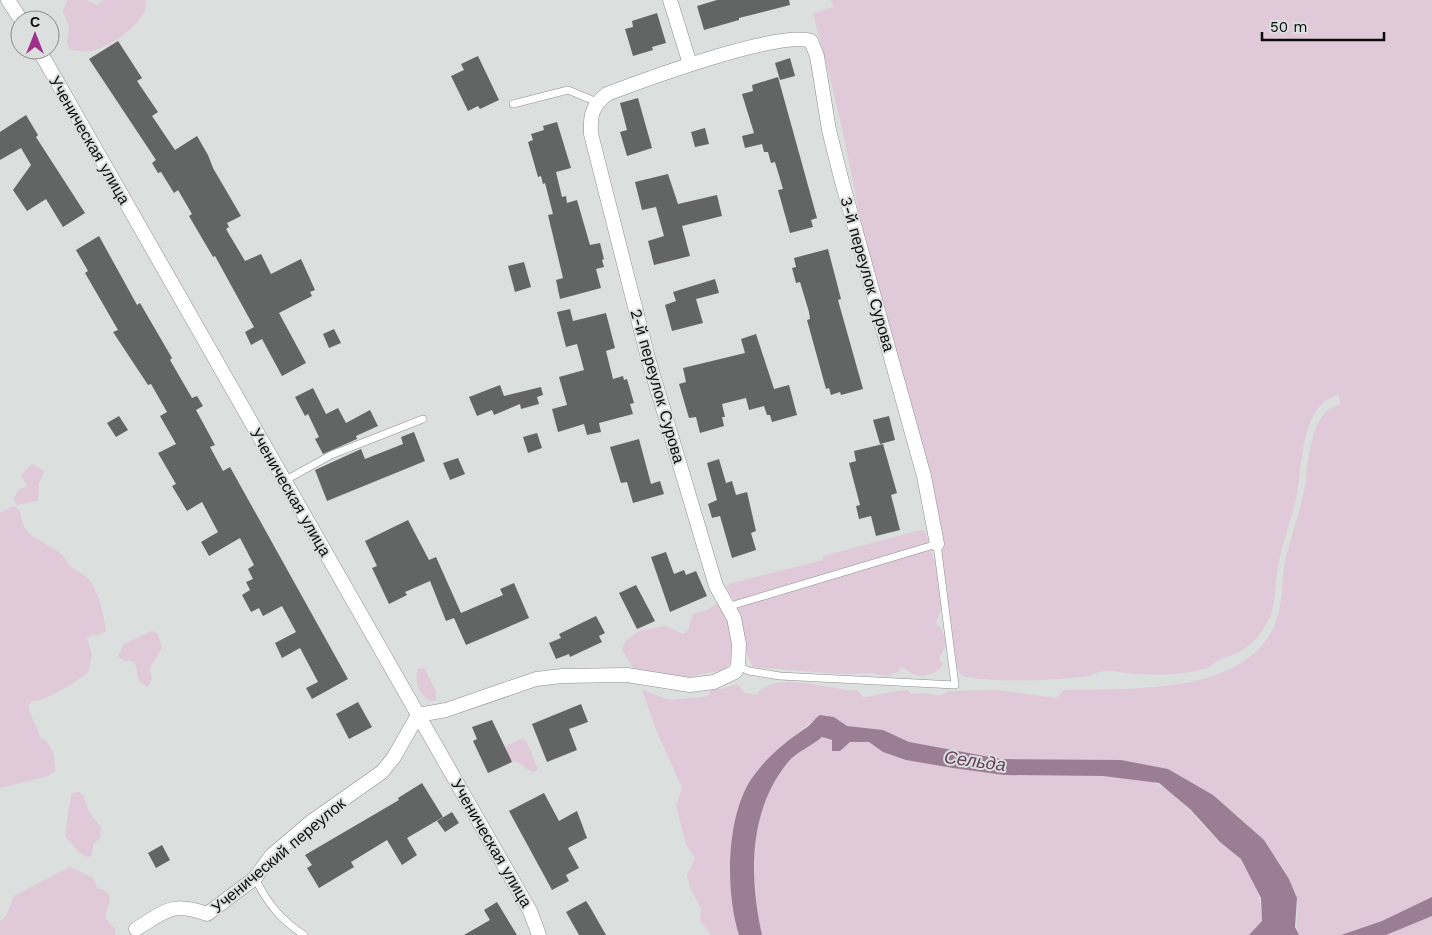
<svg xmlns="http://www.w3.org/2000/svg" width="1432" height="935" font-family="'Work Sans',sans-serif">
  <style>
    .green { fill: #e0c9d9; fill-rule: evenodd }
    .water { fill: #9b7e93 }
    .building { fill: #626564 }
    .lines { fill: none; stroke-linecap: round; stroke-linejoin: round }
    .lane-casing { stroke: #8b8f8d; stroke-width: 8 }
    .street-casing { stroke: #8b8f8d; stroke-width: 15 }
    .lane { stroke: #fff; stroke-width: 7 }
    .street { stroke: #fff; stroke-width: 14 }
    .labels { text-anchor: middle; stroke-width: 4; stroke-linejoin: round; paint-order: stroke }
    .street-label { font-size: 16px; fill: #0a0c0b; stroke: #dbdfde }
    .water-label { font-size: 18px; font-style: italic; fill: #663b5b; stroke: #dbdfde }
  </style>
  <rect width="100%" height="100%" fill="#dbdfde"/>
  <!-- green -->
  <g class="green">
    <path d="M67 0H86L97 5 104 0H145C151 20 112 45 95 50 88 53 79 51 71 50L67 44 69 27 63 11Z"/>
    <path d="M831 0H1432V935H1386L1387 933 1381 922 1341 935H1299C1293 922 1301 908 1296 894 1271 834 1222 801 1168 769L1144 780C1180 788 1194 821 1221 842 1228 848 1236 852 1241 859 1255 878 1261 898 1262 921L1249 935H711L700 921 701 908 691 890 687 876 695 858 686 845 676 805 682 788 657 732 642 690 670 700 704 697 709 695 711 688 721 689 737 684 745 693 757 695C769 675 809 684 830 687 841 688 846 692 857 690L863 697C879 696 892 690 908 690L911 694 927 693 939 696 948 691 997 690 1057 698 1064 690C1129 688 1245 696 1275 624 1284 604 1281 578 1286 557 1292 531 1303 506 1306 479 1308 460 1311 426 1327 411 1330 408 1336 406 1340 404L1339 395C1299 403 1303 470 1296 500 1290 523 1282 544 1278 567 1275 583 1276 604 1269 619 1256 644 1244 652 1218 660 1214 662 1211 667 1206 668 1185 675 1159 675 1138 674 1121 674 1107 666 1090 676 1049 680 1003 684 962 676L957 668 954 651 937 515 867 261C854 178 836 94 813 14L833 7ZM826 715 834 717 847 726 883 730V752L869 742H850L840 751 832 750V740L797 733 820 716Z"/>
    <polygon points="32,464 44,471 39,483 38,501 16,505 14,498 19,490 27,486 21,475"/>
    <path d="M13 506 20 511C23 541 42 538 62 555 66 558 67 563 71 567 76 571 82 573 87 578 97 587 105 618 106 631L99 635H91L87 639 92 655 88 672C76 682 47 701 32 701L28 706C31 718 37 726 40 737 53 744 55 757 55 771L48 776 0 788V513Z"/>
    <path d="M921 530 925 531C932 555 943 580 941 606 941 612 937 617 936 624L941 628 947 643 939 659 943 664C938 674 924 678 913 674 909 672 906 668 902 667L897 672 887 676 872 673 841 674 753 667C738 642 748 615 726 588L729 584 823 560V556Z"/>
    <path d="M716 604 724 608C730 626 748 663 718 671 704 674 694 674 681 682L634 669 622 650 626 641 639 631 665 626 683 634 688 630 693 614 709 609Z"/>
    <polygon points="152,631 158,634 162,648 150,668 152,679 147,687 139,681 135,663 132,661 124,661 118,656 124,644"/>
    <path d="M421 668 425 669 436 691V701C421 702 413 681 418 669Z"/>
    <path d="M521 739 526 740 538 769 534 772C522 769 525 761 508 761L504 749 508 745Z"/>
    <path d="M79 792 83 795 89 812 101 827 100 838 93 844 92 855 88 857C77 854 75 845 66 838 65 831 70 800 72 793Z"/>
    <path d="M70 867 93 878 97 888C120 894 105 905 106 919L115 929V935H0V921L6 916 14 896Z"/>
  </g>
  <!-- water -->
  <g class="water">
    <path d="M820 715 834 717 847 726 883 730 909 742 1001 759 1121 760 1168 769 1213 795 1264 840 1289 879 1297 898 1295 927 1299 935H1249L1262 921 1261 898 1241 859 1220 842 1190 809 1159 783 1103 776 1004 775 953 768 906 760 883 752 869 742H850L840 751H832V740L822 737C812 746 796 752 788 762 748 811 749 877 762 935H739C725 891 726 816 752 778 767 757 785 742 806 728 811 725 814 719 820 715Z"/>
    <polygon points="1432,897 1432,916 1386,935 1341,935 1382,921"/>
  </g>
  <!-- building -->
  <g class="building">
    <polygon points="717,0 789,0 790,5 739,18 739,20 704,30 697,6"/>
    <polygon points="657,13 666,43 652,47 653,50 633,56 625,29 633,27 632,21"/>
    <polygon points="118,41 142,78 137,81 158,112 152,116 175,150 197,136 208,155 213,168 241,216 227,223 229,227 226,229 245,261 261,254 271,274 301,259 315,290 310,292 312,296 279,313 306,363 282,376 262,339 251,345 245,332 254,327 215,256 213,257 189,216 192,214 178,190 174,193 161,172 158,173 152,163 156,160 89,59"/>
    <polygon points="478,56 499,100 480,109 478,106 468,111 451,76 464,70 461,64"/>
    <polygon points="790,58 795,76 780,80 775,63"/>
    <polygon points="778,77 817,218 811,220 813,227 790,233 778,190 783,189 775,162 771,163 768,152 764,152 762,144 745,148 742,136 754,133 742,94 753,91 752,85"/>
    <polygon points="638,98 652,148 627,156 620,132 627,130 620,103"/>
    <polygon points="26,115 38,135 36,137 85,213 63,227 46,199 27,211 13,190 31,165 21,148 0,160 0,132"/>
    <polygon points="557,122 571,168 556,172 562,197 566,196 567,203 577,200 590,245 600,243 604,259 602,260 604,267 596,269 601,288 560,299 556,280 563,278 548,215 553,214 545,183 543,184 541,176 538,177 528,142 533,140 531,134 544,130 543,126"/>
    <polygon points="705,128 709,144 695,147 691,132"/>
    <polygon points="668,174 678,204 717,195 722,216 682,226 690,256 654,265 648,241 664,236 656,207 642,210 635,182"/>
    <polygon points="99,236 137,305 140,303 172,358 170,360 192,398 197,396 203,406 196,410 215,445 210,447 223,471 230,467 348,679 312,699 306,688 318,682 300,648 282,658 275,643 296,632 282,606 263,616 259,608 251,612 242,595 250,590 246,582 253,579 248,569 254,565 240,538 209,556 201,542 218,532 202,502 187,511 172,486 176,484 158,453 176,444 160,416 167,412 151,384 148,385 113,332 118,330 85,273 88,271 76,250"/>
    <polygon points="828,249 841,299 838,300 863,389 841,395 840,392 831,395 829,388 826,389 807,320 810,319 809,312 800,282 796,283 792,268 796,267 794,258"/>
    <polygon points="524,262 531,287 515,292 508,266"/>
    <polygon points="715,279 719,293 696,299 703,323 672,331 665,305 676,301 673,292"/>
    <polygon points="570,309 573,321 606,313 615,348 606,351 613,379 623,376 624,380 627,379 634,403 630,404 633,414 599,423 601,432 587,435 584,424 558,432 552,409 567,405 559,377 584,370 577,344 566,347 557,312"/>
    <polygon points="334,329 341,343 329,348 323,334"/>
    <polygon points="756,334 774,389 789,385 797,415 772,422 770,415 767,415 764,406 749,410 746,398 722,404 725,417 722,417 724,426 700,433 696,417 689,418 679,384 686,382 683,368 745,353 741,339"/>
    <polygon points="500,385 504,396 541,387 543,395 537,397 539,404 521,409 520,404 494,415 492,410 477,416 469,397"/>
    <polygon points="313,388 326,414 338,408 346,423 370,410 378,426 356,436 357,439 323,454 315,439 319,437 308,414 305,416 295,397"/>
    <polygon points="119,416 128,430 116,437 107,423"/>
    <polygon points="889,416 895,440 880,444 873,420"/>
    <polygon points="414,432 425,461 327,501 315,470 361,449 365,459 403,444 401,437"/>
    <polygon points="537,433 542,448 528,453 523,437"/>
    <polygon points="639,439 651,484 660,481 664,494 633,503 627,482 621,483 620,480 610,447"/>
    <polygon points="883,444 897,493 891,495 900,530 876,536 871,516 859,519 856,506 860,505 849,463 856,461 854,451"/>
    <polygon points="458,458 465,474 450,480 443,463"/>
    <polygon points="719,459 726,483 732,481 736,495 747,492 756,531 751,533 756,550 732,558 720,516 712,518 708,504 717,500 707,463"/>
    <polygon points="408,520 429,560 436,557 461,613 503,595 500,589 514,583 529,618 466,645 454,618 446,621 430,581 405,592 407,595 389,604 372,568 377,566 365,541"/>
    <polygon points="666,552 674,574 684,570 686,575 696,571 707,596 670,612 651,557"/>
    <polygon points="636,585 655,621 637,629 619,593"/>
    <polygon points="596,616 605,633 599,636 602,642 570,657 569,654 556,659 549,643 561,638 559,634"/>
    <polygon points="358,702 372,727 349,739 336,714"/>
    <polygon points="581,704 588,722 569,729 577,750 547,762 532,724"/>
    <polygon points="492,720 512,762 488,773 473,741 477,739 472,727"/>
    <polygon points="422,783 443,817 407,838 417,855 402,865 387,840 351,862 354,867 319,888 307,868 312,865 305,855 399,800 398,798"/>
    <polygon points="544,793 559,821 577,811 587,838 568,848 579,868 566,875 569,881 552,890 509,811"/>
    <polygon points="452,812 459,823 445,832 437,821"/>
    <polygon points="162,845 170,860 156,868 148,853"/>
    <polygon points="586,901 590,907 606,935 579,935 566,912"/>
    <polygon points="497,902 517,935 464,935 490,920 484,910"/>
  </g>
  <g class="lines">
    <!-- lane casing -->
    <g class="lane-casing">
      <g id="lane">
        <polyline points="513,104 568,90 597,102"/>
        <polyline points="284,481 331,455 423,419"/>
        <polyline points="727,607 937,544 955,685 780,676 749,671 738,666"/>
        <path d="M255 878C267 903 281 920 304 935"/>
      </g>
    </g>
    <!-- street casing -->
    <g class="street-casing">
      <g id="street">
        <polyline points="8,0 21,20"/>
        <polyline points="670,0 690,64"/>
        <polyline points="39,50 530,911 539,935"/>
        <path d="M136 929C166 911 172 901 207 914L255 878 272 855 311 822 382 772 394 757 418 715 446 710 536 679 562 676 627 675 690 685 714 682 735 672 738 666 739 644 734 618 716 586 648 358 591 134C590 115 592 106 607 94 644 80 779 30 811 41L817 56 829 130 841 178 924 476 937 544"/>
      </g>
    </g>
    <!-- lane -->
    <use href="#lane" class="lane"/>
    <!-- street -->
    <use href="#street" class="street"/>
  </g>
  <g class="labels">
    <!-- street labels -->
    <g class="street-label">
      <text transform="translate(90 140) rotate(60)" y="6">Ученическая улица</text>
      <text transform="translate(868 274) rotate(74)" y="6">3-й переулок Сурова</text>
      <text transform="translate(658 386) rotate(74)" y="6">2-й переулок Сурова</text>
      <text transform="translate(291 492) rotate(60)" y="6">Ученическая улица</text>
      <text transform="translate(492 843) rotate(60)" y="6">Ученическая улица</text>
      <text transform="translate(278 855) rotate(-40)" y="6">Ученический переулок</text>
    </g>
    <!-- water labels -->
    <g class="water-label">
      <text transform="translate(975 761) rotate(8)" y="6">Сельда</text>
    </g>
  </g>
  <!-- north arrow -->
  <g transform="translate(35 35)"><circle r="24" fill="#dbdfde" stroke="#878b8a"/>
  <path d="M0-4L9 19L0 12L-9 19Z" fill="#a12e8a"/>
  <text y="-8" font-size="14" font-weight="bold" text-anchor="middle" fill="#0a0c0b">С</text>
  </g>
  <!-- scale -->
  <path d="M1262 32v8h122v-8" fill="none" stroke="#0a0c0b" stroke-width="2.5"/>
  <text x="1270" y="32" font-size="15" fill="#0a0c0b" stroke="#dbdfde" stroke-width="4" paint-order="stroke">50 m</text>
</svg>
